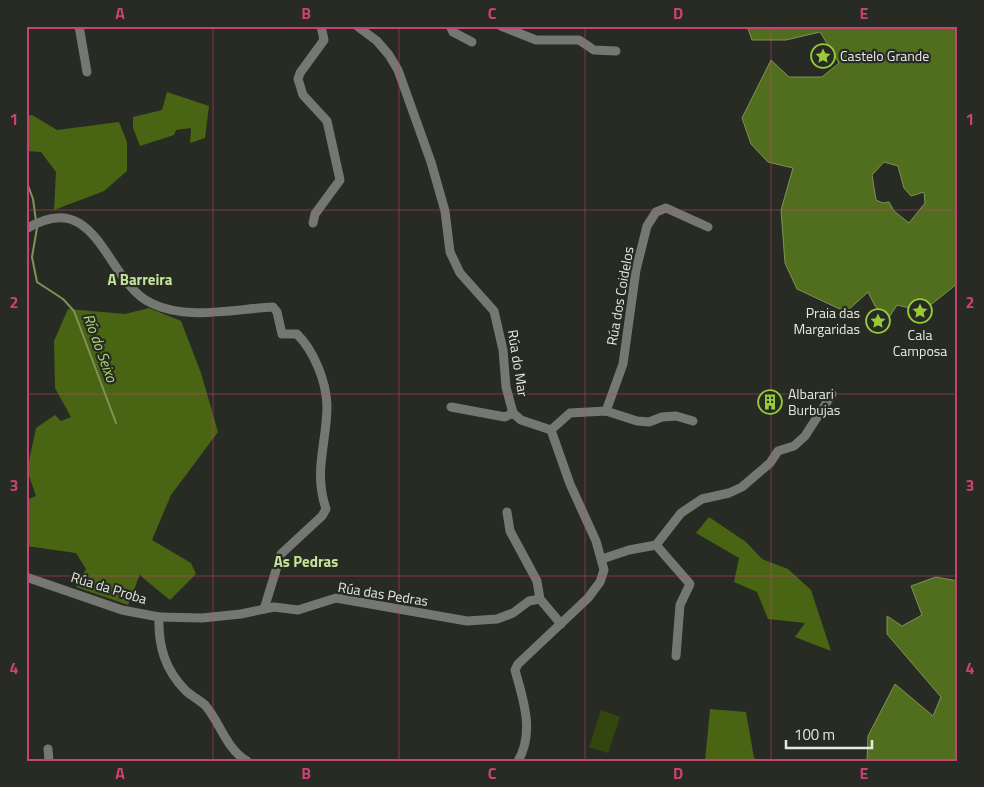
<svg xmlns="http://www.w3.org/2000/svg" width="984" height="787" font-family="'Titillium Web',sans-serif">
  <style>
    .green { fill: #32460d }
    .forest { fill: #496513 }
    .water { fill: #516e1e; stroke: #7e9359; fill-rule: evenodd }
    .lines { fill: none; stroke-linecap: round; stroke-linejoin: round }
    .stream { stroke: #7e9359; stroke-width: 2 }
    .minor { stroke: #757773; stroke-width: 9 }
    .grid { fill: none; stroke: #c94276; stroke-width: 1; stroke-opacity: 0.55 }
    .labels { text-anchor: middle; stroke-width: 4.5; stroke-linejoin: round; paint-order: stroke }
    .poi-label { font-size: 14px; fill: #e6e9e3; stroke: #272b23; text-anchor: start }
    .street-label { font-size: 14px; fill: #e6e9e3; stroke: #272b23 }
    .neighbourhood-label { font-size: 15px; font-weight: bold; fill: #c3e39b; stroke: #272b23 }
    .water-label { font-size: 15px; font-style: italic; fill: #b2dc74; stroke: #272b23 }
    .neatline { fill: none; stroke: #c94276; stroke-width: 2 }
    .grid-label { font-size: 16px; text-anchor: middle; font-weight: bold; fill: #c94276 }
  </style>
  <rect width="100%" height="100%" fill="#272b23"/>
  <!-- green -->
  <polygon class="green" points="601,710 620,717 608,753 589,747"/>
  <!-- forest -->
  <g class="forest">
    <polygon points="167,92 209,106 205,138 190,143 191,128 176,130 174,135 140,146 133,128 133,117 162,110"/>
    <polygon points="32,115 57,130 119,122 127,142 127,171 104,191 54,210 56,172 41,152 26,151 26,116"/>
    <polygon points="149,308 181,321 201,373 218,432 171,495 152,540 191,563 196,574 170,600 143,578 140,574 128,605 76,587 86,569 76,553 26,546 26,500 36,496 27,470 36,428 55,415 61,421 71,417 55,388 54,341 68,309 125,314"/>
    <polygon points="709,517 746,542 762,559 788,569 811,590 831,651 795,637 805,623 768,619 757,592 734,582 739,558 696,533"/>
    <polygon points="710,709 746,712 754,758 761,761 705,761"/>
  </g>
  <!-- water -->
  <g class="water">
    <path d="M747 26H958V283L923 311 897 305 888 319 875 306 868 292 846 312 797 289 785 263 781 210 793 168 768 162 751 144 742 118 771 60 789 77H822L839 63 820 32 786 40H752ZM884 162 898 166 904 188 911 196 924 192 925 203 909 223 894 211 889 202 883 203 876 200 872 175Z"/>
    <polygon points="936,577 958,581 958,761 867,761 868,736 895,684 933,716 941,697 887,634 887,616 902,626 922,615 911,586"/>
  </g>
  <g class="lines">
    <!-- stream -->
    <g class="stream">
      <polyline points="26,180 33,199 36,221"/>
      <polyline points="37,228 32,257 37,282 63,299 74,311 116,423"/>
    </g>
    <!-- minor -->
    <g class="minor">
      <polyline points="79,26 87,72"/>
      <path d="M357 26 377 41 389 55 398 70 431 162 445 211 450 252 460 273 494 311 503 350 506 387 513 413 521 420 551 430 570 484 596 541 604 570 600 582 588 598 518 664 515 670C523 699 535 732 518 761"/>
      <polyline points="450,26 453,32 472,42"/>
      <polyline points="501,26 536,40 579,40 594,50 616,51"/>
      <polyline points="313,223 315,214 340,180 327,121 303,95 298,79 300,73 324,40 321,26"/>
      <path d="M26 229C98 185 105 281 151 303 187 321 234 309 273 307L277 312 282 334H297C314 351 326 381 327 405 327 444 313 470 326 509L322 516 281 554 264 609"/>
      <polyline points="451,407 505,417 513,413"/>
      <polyline points="606,411 623,364 636,270 647,226 656,212 666,208 708,227"/>
      <polyline points="551,430 570,413 606,411 637,421 649,422 662,417 676,416 693,421"/>
      <polyline points="507,512 510,531 537,581 540,599 561,624"/>
      <polyline points="656,545 690,584 680,605 676,656"/>
      <polyline points="602,559 629,550 656,545 681,513 702,499 729,493 742,487 770,463 778,451 794,446 805,436 832,394"/>
      <path d="M26 577 122 610 159 617C158 646 165 670 186 691 192 696 199 700 205 705 220 722 226 749 247 761"/>
      <polyline points="159,617 202,618 241,614 274,607 298,610 336,598 467,621 497,619 513,613 529,601 540,599"/>
      <polyline points="48,749 49,761"/>
    </g>
  </g>
  <!-- grid -->
  <path class="grid" d="M213 26V761M399 26V761M585 26V761M771 26V761M26 210H958M26 394H958M26 576H958"/>
  <!-- icons -->
  <defs>
    <g id="sight-ring" transform="scale(1.25)"><circle r="9.5" fill="#272b23" stroke="#97cc38" stroke-width="1.5"/><path d="M0-6L1.8-2.2L6-1.7L2.9 1.2L3.7 5.4L0 3.3L-3.7 5.4L-2.9 1.2L-6-1.7L-1.8-2.2Z" fill="#97cc38"/></g>
    <g id="building-ring" transform="scale(1.25)"><circle r="9.5" fill="#272b23" stroke="#97cc38" stroke-width="1.5"/><path d="M-4-6H4V6H1V3H-1V6H-4ZM-2.5-4.3h1.7v1.8h-1.7ZM.8-4.3h1.7v1.8H.8ZM-2.5-1h1.7V.8h-1.7ZM.8-1h1.7V.8H.8Z" fill="#97cc38"/></g>
  </defs>
  <g fill-rule="evenodd">
    <use href="#sight-ring" x="823" y="56"/>
    <use href="#sight-ring" x="920" y="311"/>
    <use href="#sight-ring" x="878" y="321"/>
    <use href="#building-ring" x="770" y="402"/>
  </g>
  <g class="labels">
    <!-- poi labels -->
    <g class="poi-label">
      <text x="840" y="61">Castelo Grande</text>
      <text x="860" y="318" text-anchor="end">Praia das<tspan x="860" dy="16">Margaridas</tspan></text>
      <text x="920" y="340" text-anchor="middle">Cala<tspan x="920" dy="16">Camposa</tspan></text>
      <text x="788" y="399">Albarari<tspan x="788" dy="16">Burbujas</tspan></text>
    </g>
    <!-- street labels -->
    <g class="street-label">
      <text transform="translate(620 296) rotate(-80)" y="5">Rúa dos Coidelos</text>
      <text transform="translate(518 363) rotate(81)" y="5">Rúa do Mar</text>
      <text transform="translate(109 588) rotate(17)" y="5">Rúa da Proba</text>
      <text transform="translate(383 594) rotate(9)" y="5">Rúa das Pedras</text>
    </g>
    <!-- neighbourhood labels -->
    <g class="neighbourhood-label">
      <text x="140" y="285">A Barreira</text>
      <text x="306" y="567">As Pedras</text>
    </g>
    <!-- water labels -->
    <g class="water-label">
      <text transform="translate(100 348) rotate(70)" y="5">Río do Seixo</text>
    </g>
  </g>
  <!-- border -->
  <rect width="984" height="787" fill="none" stroke="#272b23" stroke-width="55"/>
  <!-- scale -->
  <path d="M786 740v8h86v-8" fill="none" stroke="#e6e9e3" stroke-width="2.5"/>
  <text x="794" y="740" font-size="15" fill="#e6e9e3" stroke="#272b23" stroke-width="4" paint-order="stroke">100 m</text>
  <rect x="28" y="28" width="928" height="732" class="neatline"/>
  <g class="grid-label">
    <text x="120" y="19">A</text>
    <text x="306" y="19">B</text>
    <text x="492" y="19">C</text>
    <text x="678" y="19">D</text>
    <text x="864" y="19">E</text>
    <text x="14" y="125">1</text>
    <text x="970" y="125">1</text>
    <text x="14" y="308">2</text>
    <text x="970" y="308">2</text>
    <text x="14" y="491">3</text>
    <text x="970" y="491">3</text>
    <text x="14" y="674">4</text>
    <text x="970" y="674">4</text>
    <text x="120" y="779">A</text>
    <text x="306" y="779">B</text>
    <text x="492" y="779">C</text>
    <text x="678" y="779">D</text>
    <text x="864" y="779">E</text>
  </g>
</svg>
